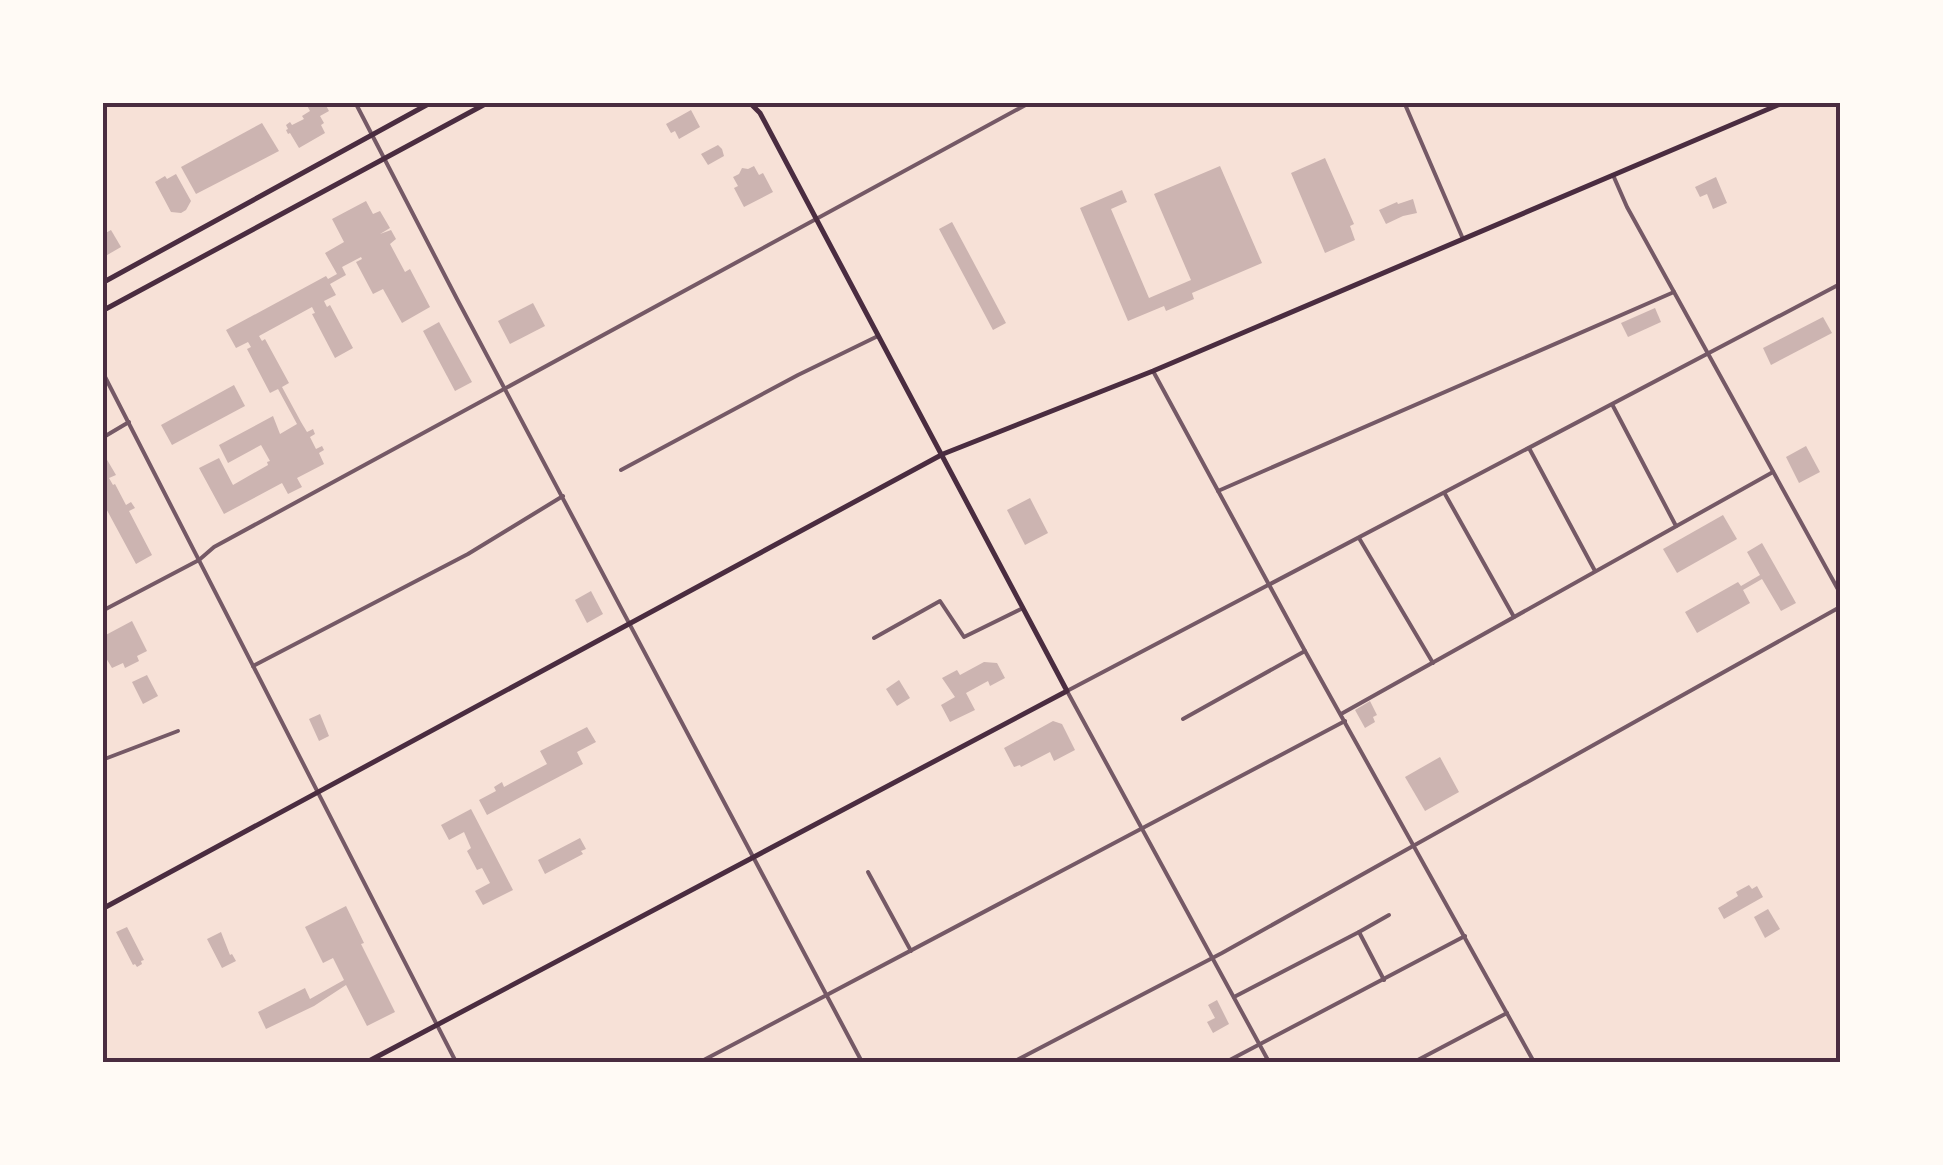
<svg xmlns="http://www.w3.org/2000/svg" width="1943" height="1165" font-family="Georgia,serif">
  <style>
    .building { fill: #ccb4b1 }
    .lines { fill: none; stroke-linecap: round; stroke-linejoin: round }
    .minor { stroke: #755966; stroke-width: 4 }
    .tertiary { stroke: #755966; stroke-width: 4 }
    .secondary { stroke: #4a2c40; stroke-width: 5 }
    .neatline { fill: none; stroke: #4a2c40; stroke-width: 4 }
  </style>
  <rect width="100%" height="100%" fill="#f7e1d7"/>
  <!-- building -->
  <g class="building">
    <polygon points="305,102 324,102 329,111 320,116 324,123 321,125 325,133 299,148 290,133 288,134 286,130 288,129 286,125 290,122 292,125 304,119 302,116 310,111"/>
    <polygon points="691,110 700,127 679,139 675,131 671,133 666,124"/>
    <polygon points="262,123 279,151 196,194 181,167"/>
    <polygon points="718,145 722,149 724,156 708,165 701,154"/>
    <polygon points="1325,158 1354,224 1350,226 1355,240 1325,253 1291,173"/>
    <polygon points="754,166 759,175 763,173 773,192 744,207 734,188 738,186 733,177 739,174 742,168 748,169"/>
    <polygon points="1220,166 1262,263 1192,293 1194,299 1166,311 1164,306 1128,321 1080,208 1122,190 1127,202 1111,209 1149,298 1191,280 1154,194"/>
    <polygon points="176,174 191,201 186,210 181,213 171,212 155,182 165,176 167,179"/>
    <polygon points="1716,177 1727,203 1713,209 1707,194 1700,197 1695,187"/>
    <polygon points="1413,199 1417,213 1403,216 1386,224 1379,210 1397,202 1398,204"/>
    <polygon points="366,201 373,214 380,211 390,228 380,234 391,230 396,239 390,244 405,272 410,269 430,307 402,323 383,289 373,294 356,262 362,259 361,257 342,267 346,275 330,284 336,295 324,301 327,307 330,305 353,348 335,358 312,314 315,313 312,307 259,336 262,341 265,339 289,383 282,387 301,422 307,432 313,429 315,434 310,437 316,449 322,446 324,450 319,453 324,464 297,478 302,487 288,494 282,483 224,514 199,468 219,458 233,485 268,465 267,462 270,461 261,445 228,463 219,445 273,416 280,434 297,424 278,389 270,393 247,349 251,347 248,342 236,348 226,330 326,276 328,279 337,274 325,253 344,242 332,219"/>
    <polygon points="952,222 1006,323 993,330 939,229"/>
    <polygon points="111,230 121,247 102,258 102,235"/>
    <polygon points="533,303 545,326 510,344 498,321"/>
    <polygon points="1655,308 1661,322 1628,337 1621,323"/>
    <polygon points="1823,317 1832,333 1771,365 1763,348"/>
    <polygon points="439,322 472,382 455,391 423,331"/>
    <polygon points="234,385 245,406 172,445 161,425"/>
    <polygon points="1806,446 1820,472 1799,483 1786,457"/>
    <polygon points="106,458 116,475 109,478 113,485 115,484 126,505 131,502 135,508 129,511 152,555 136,564 102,501 102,460"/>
    <polygon points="1030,498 1048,533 1025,545 1007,510"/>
    <polygon points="1723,515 1737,539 1677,573 1663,549"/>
    <polygon points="1762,543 1796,603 1781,611 1762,579 1743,590 1750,603 1697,633 1685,612 1738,582 1741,586 1760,575 1747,552"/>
    <polygon points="591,591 603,614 587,623 575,600"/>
    <polygon points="132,621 147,651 137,656 139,661 125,668 123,663 112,668 103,653 102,637"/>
    <polygon points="984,662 997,663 1005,678 990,686 988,681 966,693 975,710 950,722 941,705 955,697 942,678 957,670 960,675"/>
    <polygon points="147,675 158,696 143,704 132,682"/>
    <polygon points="899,680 910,698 897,706 886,689"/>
    <polygon points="1370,701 1377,715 1373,717 1375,722 1365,728 1355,710"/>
    <polygon points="320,714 329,736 319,741 309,719"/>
    <polygon points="1053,721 1062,724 1075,750 1054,761 1050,752 1021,767 1020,765 1014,767 1004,748"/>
    <polygon points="587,727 596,742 577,752 583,764 487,815 479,800 496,791 494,787 502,782 504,787 547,764 540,751"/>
    <polygon points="1440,757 1459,792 1425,811 1405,777"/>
    <polygon points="471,809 513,890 483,905 475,891 490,883 482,868 477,870 467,851 471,848 464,832 449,840 441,825"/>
    <polygon points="580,838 586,849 581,851 583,854 545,874 538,860"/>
    <polygon points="1749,885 1752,889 1757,886 1763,897 1724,919 1718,908 1738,896 1736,892"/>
    <polygon points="346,906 364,943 361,944 395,1012 367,1026 346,985 314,1006 266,1029 258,1012 305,988 310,999 344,980 333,958 323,963 305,927"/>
    <polygon points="1768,909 1780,929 1765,938 1754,917"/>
    <polygon points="127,927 144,960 141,961 142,964 137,967 135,964 133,965 116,932"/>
    <polygon points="221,932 230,955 232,954 236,961 222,968 207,939"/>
    <polygon points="1217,1000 1229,1024 1213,1033 1207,1022 1215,1018 1208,1005"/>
  </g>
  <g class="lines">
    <!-- minor -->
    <g class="minor">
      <polyline points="355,102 457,299 862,1062"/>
      <polyline points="1404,102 1463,239"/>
      <polyline points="1613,175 1627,207 1674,292 1840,593"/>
      <polyline points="1613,406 1676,526"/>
      <polyline points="102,438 129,422"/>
      <polyline points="1529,448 1595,571"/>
      <polyline points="621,470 798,375 878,336"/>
      <polyline points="1218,491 1674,292"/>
      <polyline points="1445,494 1514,617"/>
      <polyline points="1359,538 1433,663"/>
      <polyline points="102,611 199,560 214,547 1031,102"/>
      <polyline points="874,638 940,601 964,637 1023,608"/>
      <polyline points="253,666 468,554 563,496"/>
      <polyline points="1341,714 1773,472"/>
      <polyline points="1183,719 1305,651"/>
      <polyline points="102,760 178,731"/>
      <polyline points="868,872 911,951"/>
      <polyline points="1359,932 1389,915"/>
      <polyline points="1234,997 1359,932 1384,980"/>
      <polyline points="700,1062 1345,721"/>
      <polyline points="1013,1062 1222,953 1840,607"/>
      <polyline points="1226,1062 1465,936"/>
      <polyline points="1269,1062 1067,691 1840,284"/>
      <polyline points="1414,1062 1507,1013"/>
    </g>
    <!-- tertiary -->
    <g class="tertiary">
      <polyline points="102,371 456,1062"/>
      <polyline points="1153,371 1305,651 1534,1062"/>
    </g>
    <!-- secondary -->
    <g class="secondary">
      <polyline points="102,283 432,102"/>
      <polyline points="102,311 489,102"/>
      <polyline points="102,909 943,454 1153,371 1785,102"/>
      <polyline points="367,1062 1067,691 760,113 749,102"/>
    </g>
  </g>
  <!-- border -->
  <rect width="1943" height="1165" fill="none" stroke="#fffaf5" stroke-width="210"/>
  <rect x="105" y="105" width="1733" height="955" class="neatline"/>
</svg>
